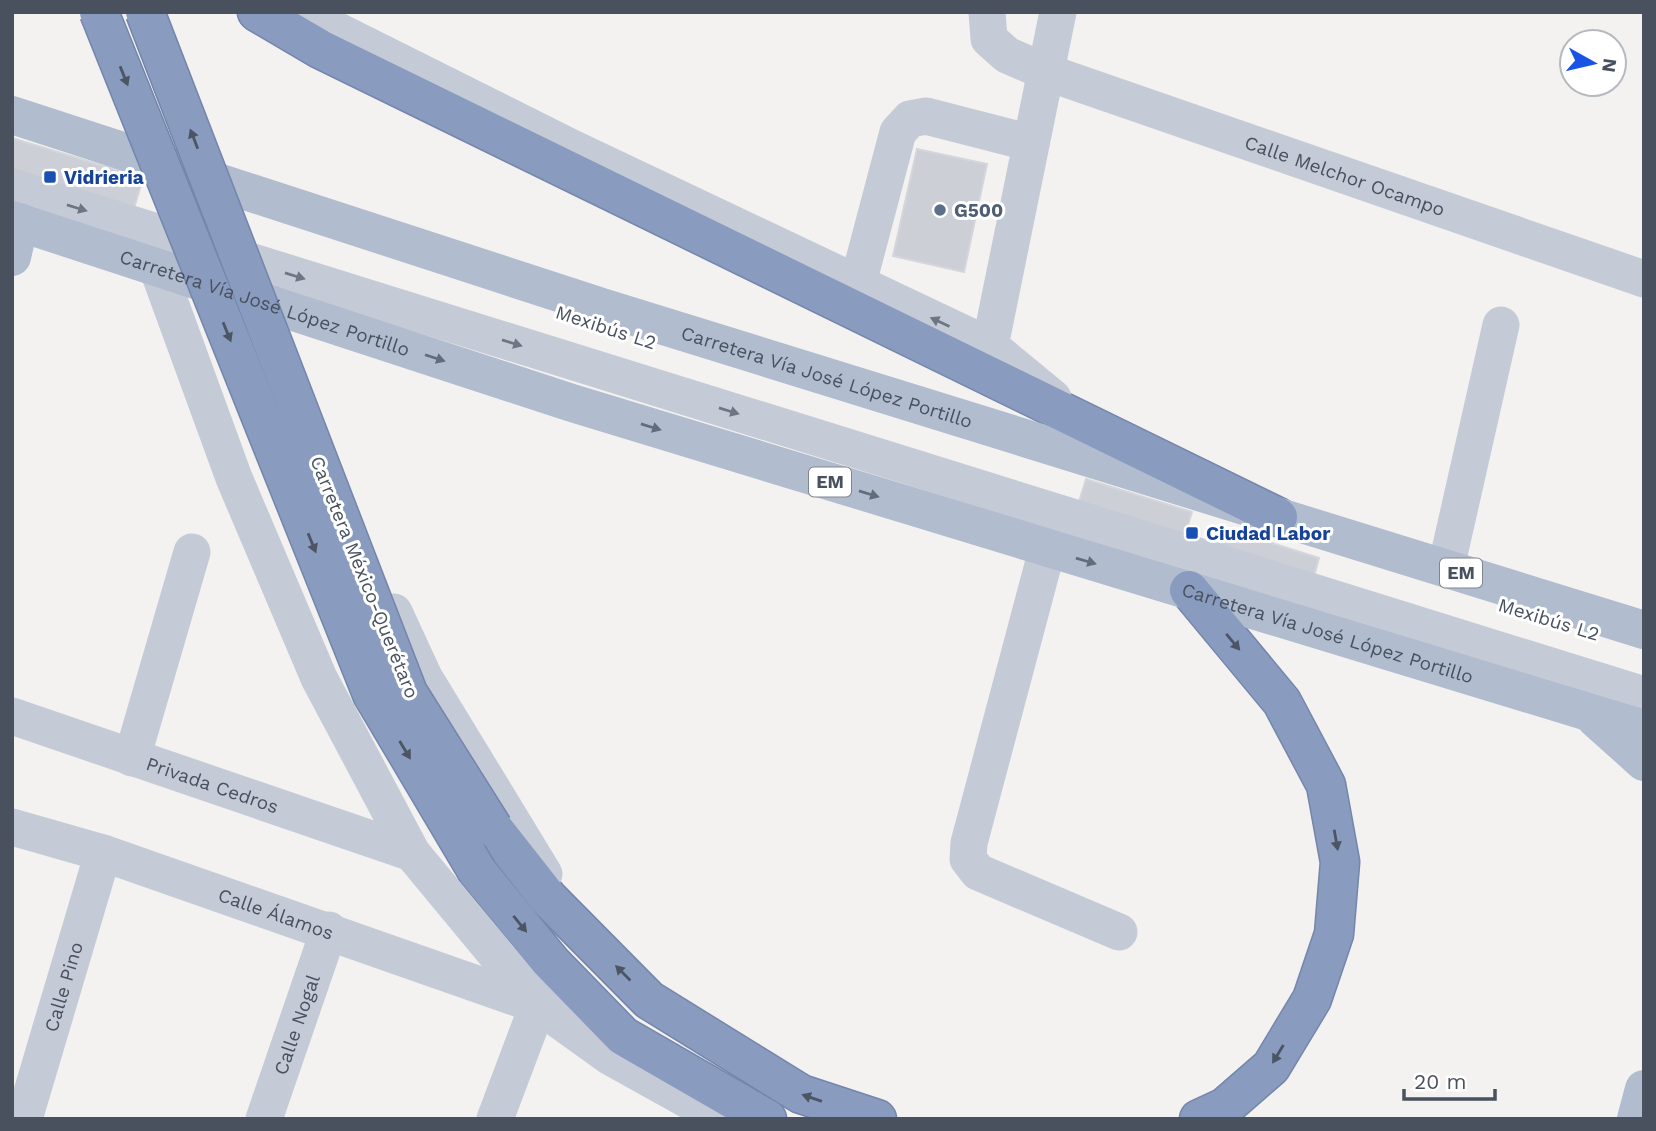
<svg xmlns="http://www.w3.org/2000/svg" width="1656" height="1131" font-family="'Work Sans',sans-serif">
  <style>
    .building { fill: #cdcfd6; stroke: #d5d6dc; stroke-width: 2 }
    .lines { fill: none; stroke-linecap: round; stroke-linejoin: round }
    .highway-casing { stroke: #7486ab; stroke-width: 41 }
    .minor { stroke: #c5cbd6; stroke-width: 37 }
    .major { stroke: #b1bccf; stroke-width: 38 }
    .highway { stroke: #899bbf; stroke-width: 38 }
    .highway-bridge-casing { stroke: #7486ab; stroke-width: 41; stroke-linecap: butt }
    .highway-bridge { stroke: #899bbf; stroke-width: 38 }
    .oneway { fill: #4c5564 }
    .oneway2 { fill: #6e7683 }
    .oneway3 { fill: #636c7b }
    .transit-dot { fill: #1a4fb4; stroke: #fff; stroke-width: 2.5 }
    .service-dot { fill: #5c6f8a; stroke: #fff; stroke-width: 2.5 }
    .labels { text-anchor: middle; stroke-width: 6; stroke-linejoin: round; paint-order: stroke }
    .shield { fill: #fff; stroke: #80858f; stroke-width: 2 }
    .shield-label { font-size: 18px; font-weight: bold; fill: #49515f }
    .street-label { font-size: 19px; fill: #49515f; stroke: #fff }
    .transit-label { font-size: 19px; font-weight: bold; fill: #164399; stroke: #fff; text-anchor: start }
    .service-label { font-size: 19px; font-weight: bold; fill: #4e5e75; stroke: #fff; text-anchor: start }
  </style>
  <rect width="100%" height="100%" fill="#f3f2f1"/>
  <!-- building -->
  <g class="building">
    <polygon points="12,138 143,178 133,212 12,175"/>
    <polygon points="917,149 987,164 964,272 893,256"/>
    <polygon points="1086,479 1192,512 1183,541 1077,508"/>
    <polygon points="1214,525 1319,558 1311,587 1205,554"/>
  </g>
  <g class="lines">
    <!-- highway casing -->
    <g class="highway-casing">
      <g id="highway">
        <polyline points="257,12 320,49 1278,517"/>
        <polyline points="1189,590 1282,702 1326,785 1340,862 1334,934 1312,999 1271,1067 1225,1107 1199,1119"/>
        <polyline points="493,828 548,898 649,1000 801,1094 877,1119"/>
        <polyline points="477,871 551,962 623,1036 767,1119"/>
      </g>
    </g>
    <!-- minor -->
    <g class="minor">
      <polyline points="300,12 570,147 990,346 1053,398"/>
      <path id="s1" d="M987 12 989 39 1007 55 1046 72 1644 279"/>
      <polyline points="12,187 1644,695"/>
      <polyline points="157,267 234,478 319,678 412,853 538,1005 609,1056 722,1119"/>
      <polyline points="858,283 898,132 910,119 926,116 1031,143"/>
      <polyline points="990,346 1058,12"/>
      <polyline points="1047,550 969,843 968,859 978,872 1119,932"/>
      <polyline points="1446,568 1501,325"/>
      <polyline points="394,612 424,677 544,874"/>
      <path id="s2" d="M12 716 412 853"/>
      <polyline points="132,758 192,552"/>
      <path id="s3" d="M12 827 103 853 537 1005"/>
      <path id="s4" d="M24 1119 103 853"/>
      <path id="s5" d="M264 1119 329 930"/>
      <polyline points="495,1119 538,1005 551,984"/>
    </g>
    <!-- major -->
    <g class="major">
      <path id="s6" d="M12 115 602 307 1644 630"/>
      <path id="s7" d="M12 220 572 403 1644 729"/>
      <polyline points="12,257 20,222"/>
      <polyline points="1595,718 1644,762"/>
      <polyline points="1636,1119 1644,1089"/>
    </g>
    <!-- highway -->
    <use href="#highway" class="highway"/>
    <!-- highway-bridge casing -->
    <g class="highway-bridge-casing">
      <g id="highway-bridge">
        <polyline points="99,12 372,694 477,871"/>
        <polyline points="145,12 408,693 493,828"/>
      </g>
    </g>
    <!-- highway-bridge -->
    <use href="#highway-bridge" class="highway-bridge"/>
  </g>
  <!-- one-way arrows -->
  <defs><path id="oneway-solid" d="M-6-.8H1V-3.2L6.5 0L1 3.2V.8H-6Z" transform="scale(1.75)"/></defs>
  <g class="oneway">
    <use href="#oneway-solid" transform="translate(124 76) rotate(68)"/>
    <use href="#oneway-solid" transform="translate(194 139) rotate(-111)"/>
    <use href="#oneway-solid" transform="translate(227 332) rotate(68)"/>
    <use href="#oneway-solid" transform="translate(312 543) rotate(68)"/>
    <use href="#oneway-solid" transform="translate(1233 642) rotate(50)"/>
    <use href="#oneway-solid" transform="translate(405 750) rotate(59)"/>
    <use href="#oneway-solid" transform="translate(1336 840) rotate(80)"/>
    <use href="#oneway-solid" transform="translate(520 924) rotate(51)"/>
    <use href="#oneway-solid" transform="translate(623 973) rotate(-135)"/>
    <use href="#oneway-solid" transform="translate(1278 1054) rotate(121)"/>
    <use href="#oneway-solid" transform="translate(812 1098) rotate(-161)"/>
  </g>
  <g class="oneway2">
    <use href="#oneway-solid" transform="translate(77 208) rotate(17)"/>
    <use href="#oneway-solid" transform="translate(295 276) rotate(17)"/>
    <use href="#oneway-solid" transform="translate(940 322) rotate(-155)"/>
    <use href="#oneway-solid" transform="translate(512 343) rotate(17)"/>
    <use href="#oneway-solid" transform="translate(729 411) rotate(17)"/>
  </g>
  <g class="oneway3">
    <use href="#oneway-solid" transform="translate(435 358) rotate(18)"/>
    <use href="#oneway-solid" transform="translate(651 427) rotate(17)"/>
    <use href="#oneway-solid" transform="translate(869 494) rotate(17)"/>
    <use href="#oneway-solid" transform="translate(1086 561) rotate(16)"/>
  </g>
  <!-- markers -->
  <g class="transit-dot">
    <rect x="43" y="170" width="14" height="14" rx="3.5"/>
    <rect x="1185" y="526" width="14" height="14" rx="3.5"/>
  </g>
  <circle class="service-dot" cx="940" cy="210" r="7"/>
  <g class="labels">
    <!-- shield labels -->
    <g class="shield">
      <rect x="809" y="467.5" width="42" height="29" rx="5"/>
      <rect x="1440" y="558.5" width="42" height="29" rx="5"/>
    </g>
    <g class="shield-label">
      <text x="830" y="488">EM</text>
      <text x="1461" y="579">EM</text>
    </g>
    <!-- street labels -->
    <g class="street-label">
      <text dy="7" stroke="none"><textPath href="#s1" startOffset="410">Calle Melchor Ocampo</textPath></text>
      <text dy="7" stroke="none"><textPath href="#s7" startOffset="266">Carretera Vía José López Portillo</textPath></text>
      <text transform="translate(606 327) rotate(18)" y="7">Mexibús L2</text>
      <text dy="7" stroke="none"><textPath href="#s6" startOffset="856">Carretera Vía José López Portillo</textPath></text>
      <text transform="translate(365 577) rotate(68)" y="7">Carretera México-Querétaro</text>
      <text transform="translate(1549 619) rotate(17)" y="7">Mexibús L2</text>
      <text dy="7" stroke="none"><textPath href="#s7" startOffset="1379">Carretera Vía José López Portillo</textPath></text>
      <text dy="7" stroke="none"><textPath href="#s2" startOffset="212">Privada Cedros</textPath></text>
      <text dy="7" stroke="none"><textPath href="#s3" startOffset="278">Calle Álamos</textPath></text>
      <text dy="7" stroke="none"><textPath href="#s4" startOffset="138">Calle Pino</textPath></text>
      <text dy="7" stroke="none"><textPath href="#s5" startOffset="100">Calle Nogal</textPath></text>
    </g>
    <!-- transit labels -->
    <g class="transit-label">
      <text x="64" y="184">Vidrieria</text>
      <text x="1206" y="540">Ciudad Labor</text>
    </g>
    <!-- service labels -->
    <g class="service-label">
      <text x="954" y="217">G500</text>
    </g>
  </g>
  <!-- border -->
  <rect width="1656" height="1131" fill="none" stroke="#49515f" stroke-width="28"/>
  <!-- north arrow -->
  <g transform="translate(1593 63) rotate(98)"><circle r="33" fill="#ffffff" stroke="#b6b9bf" stroke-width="2"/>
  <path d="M0-5L12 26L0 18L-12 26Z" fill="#1953e6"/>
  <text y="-10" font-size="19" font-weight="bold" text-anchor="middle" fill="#49515f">N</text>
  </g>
  <!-- scale -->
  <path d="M1404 1089v10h91v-10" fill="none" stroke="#49515f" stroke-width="3.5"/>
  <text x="1414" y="1089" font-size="21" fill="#49515f" stroke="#ffffff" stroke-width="5" paint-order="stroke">20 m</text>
</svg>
